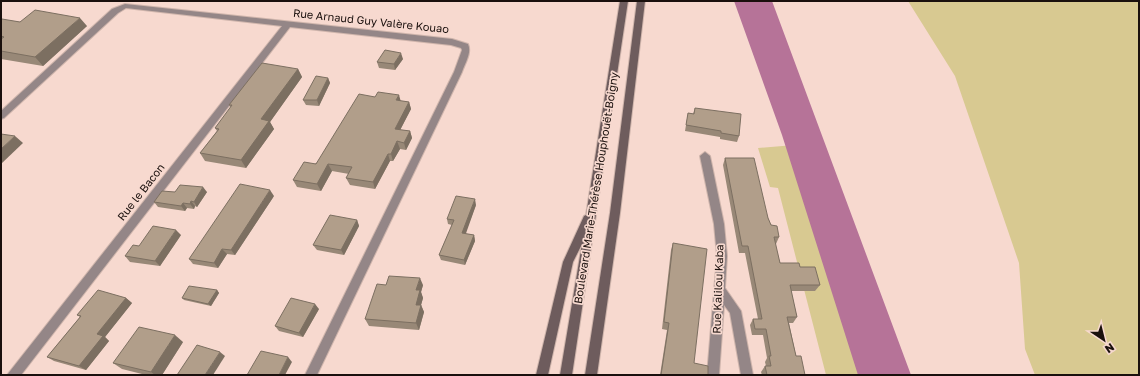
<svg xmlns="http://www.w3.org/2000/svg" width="1140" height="376" font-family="'Golos Text',sans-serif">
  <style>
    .green { fill: #d8c991 }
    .water { fill: #b67398 }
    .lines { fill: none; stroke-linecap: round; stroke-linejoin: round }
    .street-casing { stroke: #cfb5ac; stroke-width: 2 }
    .secondary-casing { stroke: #cfb5ac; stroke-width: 2 }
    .street { fill: #948687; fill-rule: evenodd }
    .secondary { fill: #6e5c5d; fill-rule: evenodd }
    .wall { fill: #988877 }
    .shaded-wall { fill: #7c6f61 }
    .building { fill: #b19e8a; stroke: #7c6f61 }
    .labels { text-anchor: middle; stroke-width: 3.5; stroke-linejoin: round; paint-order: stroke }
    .street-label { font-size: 11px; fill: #1a100d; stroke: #f7d9cf }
  </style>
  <rect width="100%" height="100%" fill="#f7d9cf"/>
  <!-- green -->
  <g class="green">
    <polygon points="908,1 1139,1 1139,375 1035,375 1025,349 1019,263 955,76"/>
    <polygon points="806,144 883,375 826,375 778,188 770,187 758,148"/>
  </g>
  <!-- water -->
  <polygon class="water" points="734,1 772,1 911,375 858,375 782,135"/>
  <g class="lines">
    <!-- street casing -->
    <g class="street-casing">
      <g id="street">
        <path d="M125 4 452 39 468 44C472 53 465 63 462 72L317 375H305L454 72 462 50 461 48 451 45 290 27 21 375H7L282 26 126 8 118 13 4 118 1 119V111L112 9Z"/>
        <polygon points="705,152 710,156 724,224 727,256 725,288 741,311 753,375 741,375 730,313 724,305 719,375 707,375 717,256 714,224 700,156"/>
      </g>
    </g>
    <!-- secondary casing -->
    <g class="secondary-casing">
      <g id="secondary">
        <polygon points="620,1 628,1 572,375 560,375 582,244 573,262 548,375 536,375 563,262 584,216 586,215"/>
        <polygon points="637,1 645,1 620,213 597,375 585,375 610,213"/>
      </g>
    </g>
    <!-- street -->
    <use href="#street" class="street"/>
    <!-- secondary -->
    <use href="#secondary" class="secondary"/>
  </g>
  <!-- wall -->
  <g class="wall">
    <polygon points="1,20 20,22 87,26 43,66 1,59"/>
    <polygon points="403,59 395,70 379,68 377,62"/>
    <polygon points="298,69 302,77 270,122 274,129 246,168 205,161 200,153 217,131 215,128 231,108 229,105"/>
    <polygon points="328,78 330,83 319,106 306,105 303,100"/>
    <polygon points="401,101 409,102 411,109 400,130 410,131 412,138 406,150 400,149 393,161 390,161 375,189 350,185 346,178 349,174 332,171 321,191 297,187 293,180"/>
    <polygon points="695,108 739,136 737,142 720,139 720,137 685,131 688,113 693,114"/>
    <polygon points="725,158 768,218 771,225 779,237 776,244 775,244 780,263 800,267 820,285 815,291 791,291 797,317 793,323 789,323 796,356 805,375 762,375 761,372 765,366 766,366 765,362 767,358 763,335 752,335 750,325 753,319 758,319 745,253 739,253 723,165"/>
    <polygon points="175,192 207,192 197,207 195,206 194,209 187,208 185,211 158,207 154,202"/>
    <polygon points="274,196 235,255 227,254 218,268 193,264 189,259"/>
    <polygon points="476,205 465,234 474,235 475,241 465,265 441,260 439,255 452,225 448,224 447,219"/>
    <polygon points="357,220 359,226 344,255 317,250 313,245"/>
    <polygon points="181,235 160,266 130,262 125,256"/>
    <polygon points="673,243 694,363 708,375 660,375 667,330 662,329 671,250"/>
    <polygon points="386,285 423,285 421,292 423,298 421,305 424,312 419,330 369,326 365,319"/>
    <polygon points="217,290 219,293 211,306 184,300 182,298"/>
    <polygon points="126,298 132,303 105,337 109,341 86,370 54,361 47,357 80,317 77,315"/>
    <polygon points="319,309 303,337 279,331 275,326"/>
    <polygon points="183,342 162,375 146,375 122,369 113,363"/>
  </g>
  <!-- shaded-wall -->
  <g class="shaded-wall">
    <polygon points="80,18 87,26 43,66 35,57"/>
    <polygon points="401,53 403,59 395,70 394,64"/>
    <polygon points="298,69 302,77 270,122 274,129 246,168 241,160 261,119"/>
    <polygon points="328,78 330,83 319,106 317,100"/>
    <polygon points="399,95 401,102 396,100"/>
    <polygon points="409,102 411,109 397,136 395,129"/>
    <polygon points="410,131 412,138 406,150 404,143"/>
    <polygon points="15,136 23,143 1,164 1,149"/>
    <polygon points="397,141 400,149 393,161 391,154"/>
    <polygon points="388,154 390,161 375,189 373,182"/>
    <polygon points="328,164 332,171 321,191 317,184"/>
    <polygon points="203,187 207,192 197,207 194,202"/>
    <polygon points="270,190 274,196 235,255 231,250"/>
    <polygon points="475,199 476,205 464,239 462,233"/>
    <polygon points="191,201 195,206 194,209 190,204"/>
    <polygon points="183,203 187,208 185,211 181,206"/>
    <polygon points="357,220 359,226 344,255 341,250"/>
    <polygon points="176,230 181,235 160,266 155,261"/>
    <polygon points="474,235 475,241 465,265 464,260"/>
    <polygon points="222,249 227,254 218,268 214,263"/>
    <polygon points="420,278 423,285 421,292 423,298 419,312 416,305 416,290"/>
    <polygon points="217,290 219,293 211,306 208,304"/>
    <polygon points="126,298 132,303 105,337 109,341 86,370 79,366 97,334"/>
    <polygon points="315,304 319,309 303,337 299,333"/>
    <polygon points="421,305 424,312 419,330 416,323"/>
    <polygon points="175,335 183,342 162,375 155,375 151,372"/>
    <polygon points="220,352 225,356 213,375 205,375"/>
    <polygon points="288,357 292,362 285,375 279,375"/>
  </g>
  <!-- building -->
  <g class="building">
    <polygon points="35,10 80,18 35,57 1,51 1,39 4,37 1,36 1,20 2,19 20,22"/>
    <polygon points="385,50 401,53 394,64 377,62"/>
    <polygon points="262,63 298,69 261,119 269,121 241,160 200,153 219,129 215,128 232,105 229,105"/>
    <polygon points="316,76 328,78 317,100 303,100"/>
    <polygon points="378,92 399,95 396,100 409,102 395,129 410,131 404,143 397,141 391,154 388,154 373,182 346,178 352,167 328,164 317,184 293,180 304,162 316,164 359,94 375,97"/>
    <polygon points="695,108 741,114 739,136 721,133 721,131 686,125 688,113 694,114"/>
    <polygon points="1,134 15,136 1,149"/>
    <polygon points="725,158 754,158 768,218 771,225 777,226 779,237 774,237 780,263 799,263 800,267 815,267 820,285 790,285 797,317 787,317 796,356 801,356 805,375 767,375 765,366 771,366 769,356 771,356 766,329 755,329 753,319 762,319 748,246 742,246"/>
    <polygon points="240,184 270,190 231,250 222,249 214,263 189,259"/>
    <polygon points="180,185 203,187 194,202 191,201 190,204 183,203 181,206 154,202 162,191 175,192"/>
    <polygon points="456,196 475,199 462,233 474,235 464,260 439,255 454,220 447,219"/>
    <polygon points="330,215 357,220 341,250 313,245"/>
    <polygon points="153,226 176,230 155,261 125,256 133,245 139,246"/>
    <polygon points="673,243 707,249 694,363 708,366 708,375 661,375 669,323 664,322"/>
    <polygon points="389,276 420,278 416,290 420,290 416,305 421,305 416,323 365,319 377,284 386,285"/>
    <polygon points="189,286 217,290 208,304 182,298"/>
    <polygon points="98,290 126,298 97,334 103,336 79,366 47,357 81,316 77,315"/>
    <polygon points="291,298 315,304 299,333 275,326"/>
    <polygon points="139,327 175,335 151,372 113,363"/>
    <polygon points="197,345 220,352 205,375 177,375"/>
    <polygon points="261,351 288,357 279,375 247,375"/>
  </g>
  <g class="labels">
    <!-- street labels -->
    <g class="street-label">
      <text transform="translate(371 21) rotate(6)" y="4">Rue Arnaud Guy Valère Kouao</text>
      <text transform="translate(596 188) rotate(-81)" y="4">Boulevard Marie-Thérèse Houphouët-Boigny</text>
      <text transform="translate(141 192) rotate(-52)" y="4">Rue le Bacon</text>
      <text transform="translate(718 289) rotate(-88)" y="4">Rue Kalilou Kaba</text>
    </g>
  </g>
  <!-- border -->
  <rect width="1140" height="376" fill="none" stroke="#1a100d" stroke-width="4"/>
  <!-- north arrow -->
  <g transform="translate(1104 340) rotate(145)" stroke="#f7d9cf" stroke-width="3" paint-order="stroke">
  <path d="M0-3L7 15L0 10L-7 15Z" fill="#1a100d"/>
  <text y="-6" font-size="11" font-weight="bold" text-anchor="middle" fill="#1a100d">N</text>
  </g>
</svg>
